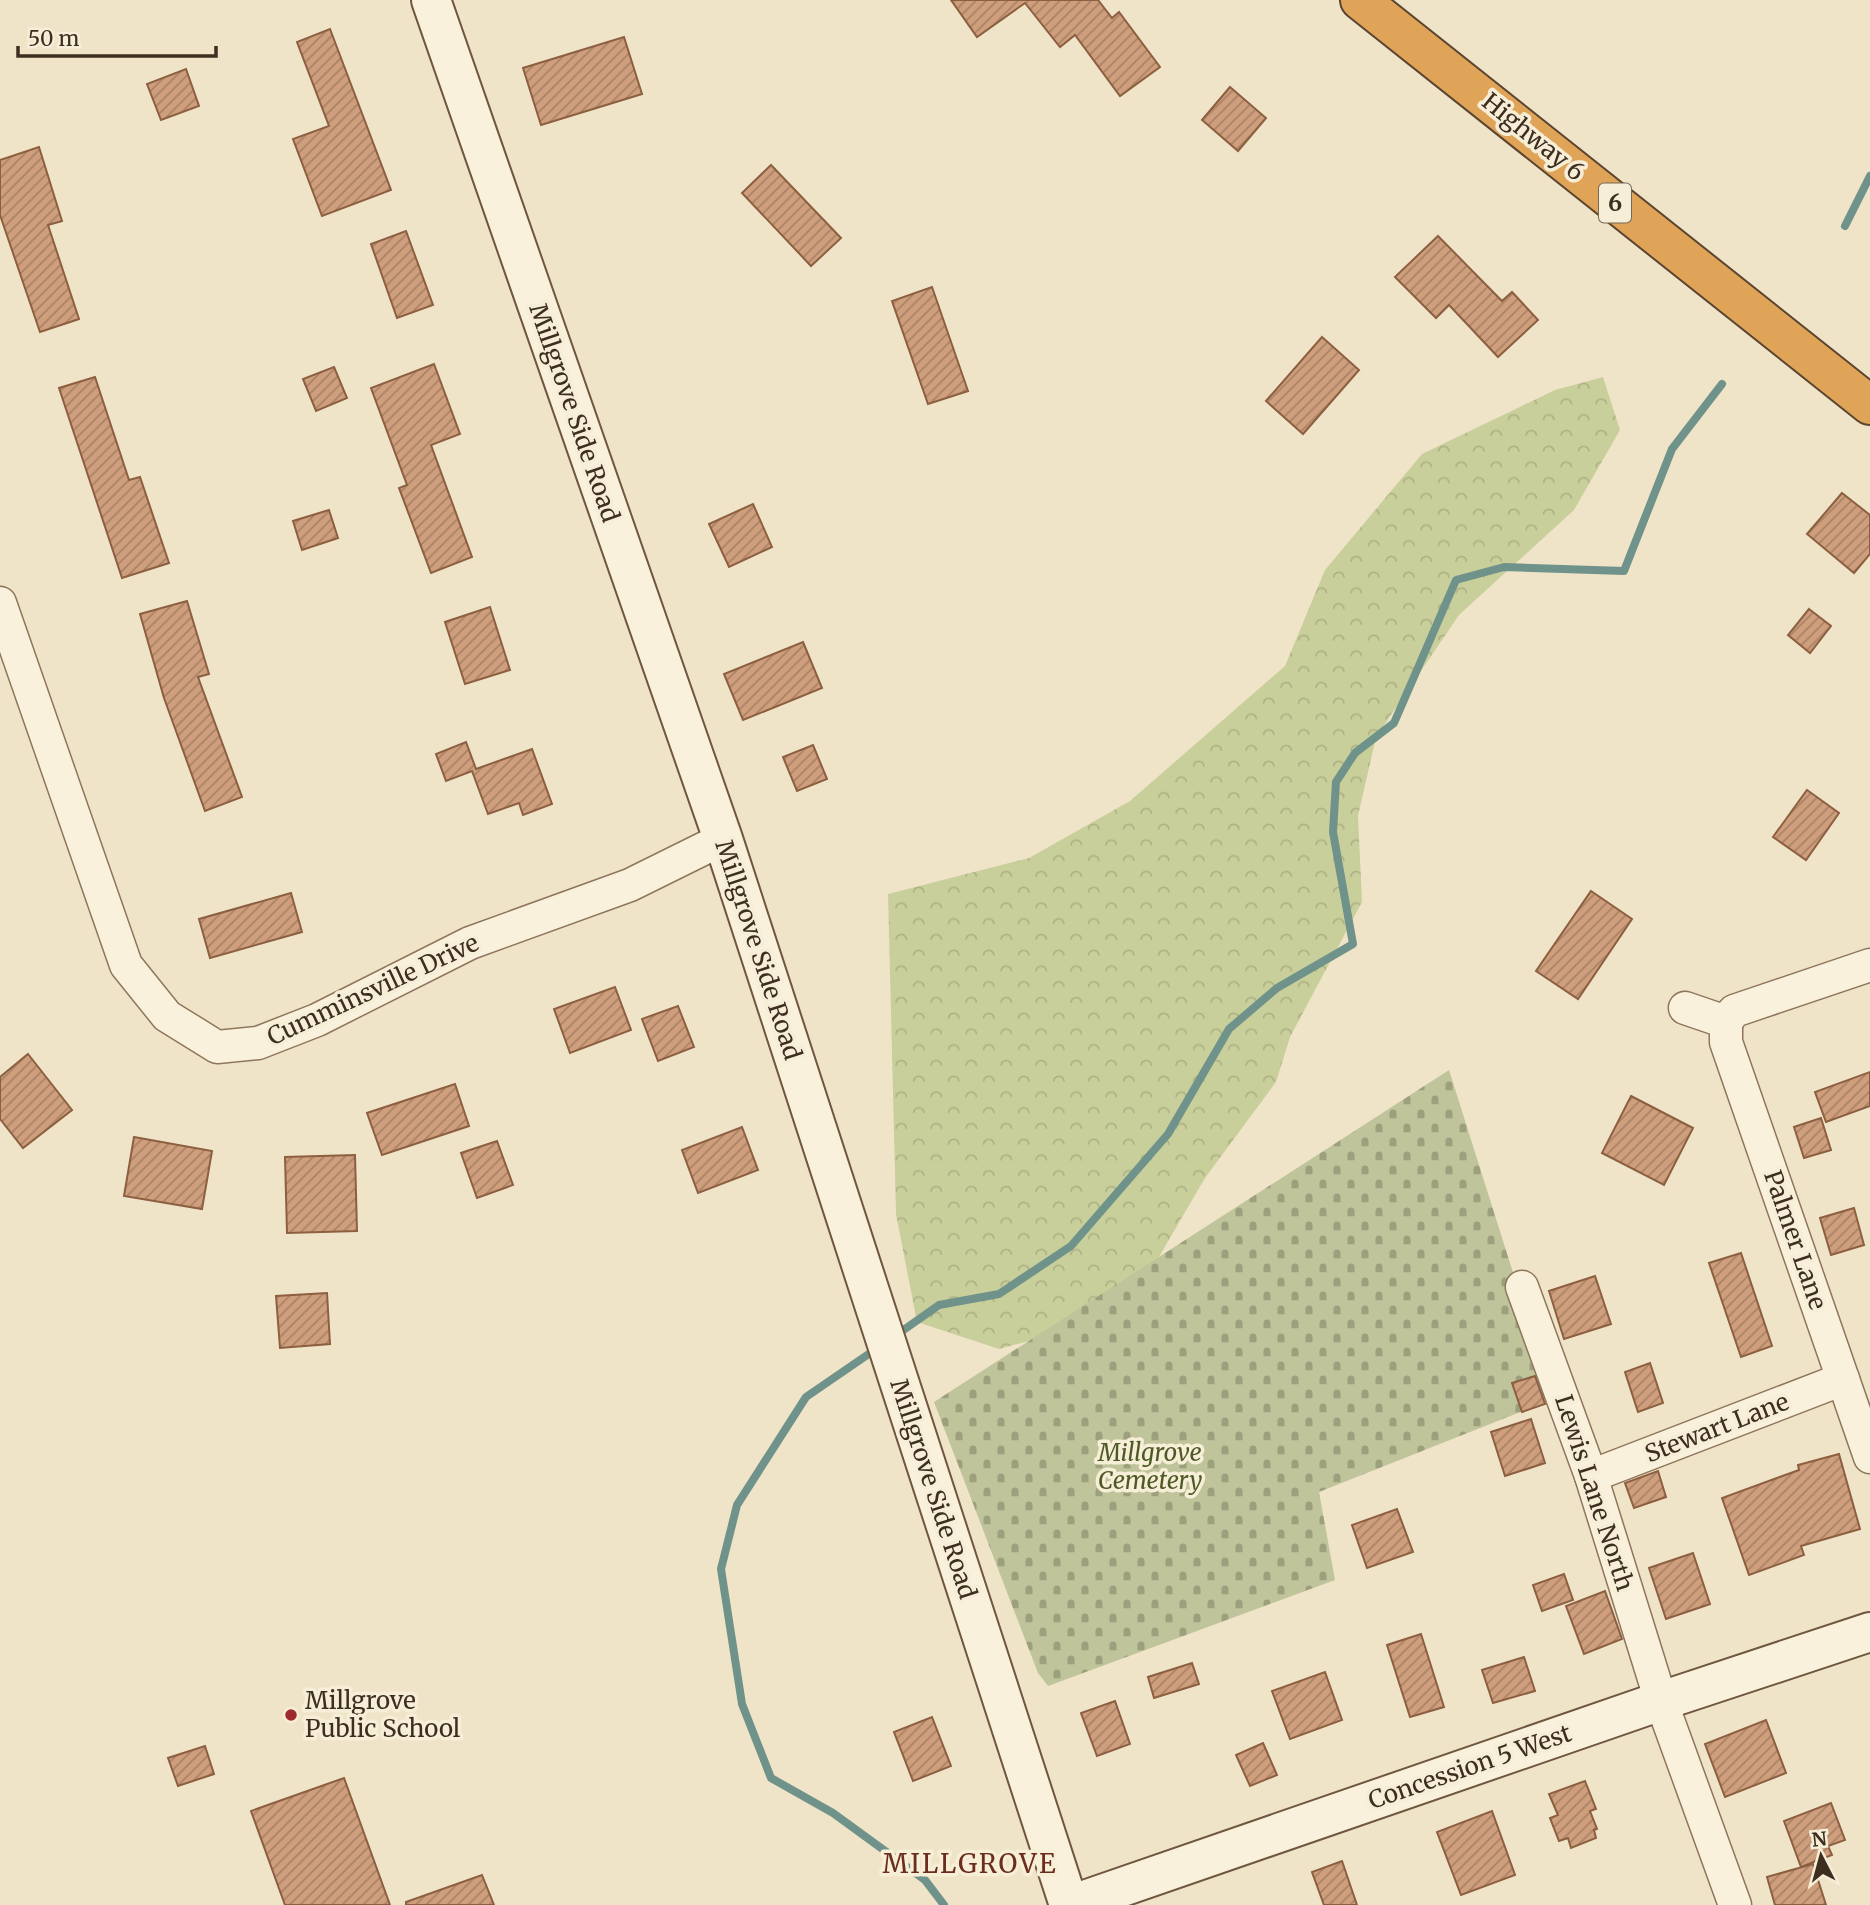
<svg xmlns="http://www.w3.org/2000/svg" width="1870" height="1905" font-family="Merriweather,serif">
  <style>
    .forest { fill: url(#forest-crowns) }
    .cemetery { fill: url(#cemetery-stones) }
    .lines { fill: none; stroke-linecap: round; stroke-linejoin: round }
    .stream { stroke: #6f938a; stroke-width: 8 }
    .building { fill: url(#building-hatch); stroke: #8d5f41; stroke-width: 2 }
    .street-casing { stroke: #8d765c; stroke-width: 35 }
    .secondary-casing { stroke: #6f573f; stroke-width: 42 }
    .highway-casing { stroke: #5b4430; stroke-width: 42 }
    .street { stroke: #faf1dc; stroke-width: 32 }
    .secondary { stroke: #faf1dc; stroke-width: 38 }
    .highway { stroke: #e0a458; stroke-width: 38 }
    .poi-dot { fill: #9e2a2b; stroke: #f7eed8; stroke-width: 2.5 }
    .labels { text-anchor: middle; stroke-width: 7; stroke-linejoin: round; paint-order: stroke }
    .shield { fill: #f7eed8; stroke: #756857; stroke-width: 2 }
    .shield-label { font-size: 23px; font-weight: bold; fill: #3d2e20 }
    .street-label { font-size: 24px; fill: #3d2e20; stroke: #f7eed8 }
    .park-label { font-size: 24px; font-style: italic; fill: #4d5a26; stroke: #f7eed8 }
    .poi-label { font-size: 24px; fill: #3d2e20; stroke: #f7eed8; text-anchor: start }
    .neighbourhood-label { font-size: 26px; letter-spacing: 2px; fill: #6b2e1e; stroke: #f7eed8 }
  </style>
  <defs>
    <pattern id="forest-crowns" width="20" height="18" patternUnits="userSpaceOnUse" patternTransform="scale(1.75)"><rect width="20" height="18" fill="#c9cf9b"/><path d="M2 6a3 3 0 1 1 6 0M12 15a3 3 0 1 1 6 0" fill="none" stroke="#aeb285"/></pattern>
    <pattern id="cemetery-stones" width="16" height="16" patternUnits="userSpaceOnUse" patternTransform="scale(1.75)"><rect width="16" height="16" fill="#bfc49a"/><path d="M2 7V4a2 2 0 0 1 4 0v3zM10 15v-3a2 2 0 0 1 4 0v3z" fill="#9ca07d"/></pattern>
    <pattern id="building-hatch" width="6" height="6" patternUnits="userSpaceOnUse" patternTransform="scale(1.75)"><rect width="6" height="6" fill="#cf9f7d"/><path d="M-1 1l2-2M0 6l6-6M5 7l2-2" fill="none" stroke="#a98266"/></pattern>
  </defs>
  <rect width="100%" height="100%" fill="#f0e4c8"/>
  <!-- forest -->
  <polygon class="forest" points="1603,377 1620,430 1574,510 1459,615 1376,737 1358,816 1362,902 1290,1037 1276,1082 1205,1178 1125,1315 999,1349 917,1322 896,1214 888,894 1029,858 1130,801 1285,666 1325,570 1422,454 1555,390"/>
  <!-- cemetery -->
  <polygon class="cemetery" points="1449,1070 1553,1399 1319,1492 1335,1580 1048,1686 1038,1673 934,1402"/>
  <g class="lines">
    <!-- stream -->
    <g class="stream">
      <polyline points="1845,226 1870,176"/>
      <polyline points="895,1336 939,1305 999,1294 1071,1246 1168,1134 1229,1029 1277,988 1353,944 1333,832 1336,782 1355,753 1394,723 1456,580 1504,567 1624,571 1672,449 1722,384"/>
      <polyline points="876,1349 806,1397 737,1505 721,1569 742,1704 771,1778 833,1813 925,1880 944,1905"/>
    </g>
  </g>
  <!-- building -->
  <g class="building">
    <polygon points="951,0 1098,0 1112,18 1119,12 1160,67 1120,96 1075,35 1060,47 1025,3 977,37"/>
    <polygon points="330,29 391,190 322,216 293,139 329,126 297,42"/>
    <polygon points="624,37 642,94 541,125 523,68"/>
    <polygon points="186,69 199,106 161,120 147,84"/>
    <polygon points="1230,87 1266,118 1238,151 1202,120"/>
    <polygon points="39,147 62,221 48,225 79,319 40,332 0,215 0,160"/>
    <polygon points="771,165 841,238 811,266 742,193"/>
    <polygon points="406,231 433,305 397,318 371,244"/>
    <polygon points="1438,236 1502,301 1512,292 1538,320 1498,357 1449,305 1436,318 1395,277"/>
    <polygon points="932,287 968,391 928,404 892,301"/>
    <polygon points="1322,337 1359,370 1303,434 1266,401"/>
    <polygon points="434,364 460,434 431,445 472,557 431,573 399,488 407,485 371,388"/>
    <polygon points="334,367 347,398 316,411 303,379"/>
    <polygon points="95,377 129,480 140,477 169,563 122,578 59,388"/>
    <polygon points="1842,493 1870,515 1870,554 1854,573 1807,534"/>
    <polygon points="753,504 772,547 729,567 709,524"/>
    <polygon points="329,510 338,538 302,550 293,521"/>
    <polygon points="187,601 209,674 198,677 242,797 205,811 164,698 140,614"/>
    <polygon points="490,607 510,670 465,684 445,622"/>
    <polygon points="1809,609 1831,626 1810,653 1788,635"/>
    <polygon points="803,642 822,688 743,720 724,674"/>
    <polygon points="466,742 476,769 532,749 552,804 523,815 519,803 488,814 472,771 446,781 436,754"/>
    <polygon points="813,745 827,779 797,791 783,757"/>
    <polygon points="1807,790 1839,813 1806,860 1773,837"/>
    <polygon points="1591,891 1632,919 1578,999 1536,971"/>
    <polygon points="291,893 302,932 210,958 199,919"/>
    <polygon points="615,987 631,1030 570,1053 554,1009"/>
    <polygon points="678,1006 694,1047 658,1061 642,1019"/>
    <polygon points="28,1054 72,1110 23,1148 0,1119 0,1077"/>
    <polygon points="1870,1072 1870,1106 1826,1122 1815,1092"/>
    <polygon points="455,1084 469,1126 382,1155 367,1113"/>
    <polygon points="1631,1096 1693,1128 1664,1185 1602,1153"/>
    <polygon points="1821,1118 1831,1150 1804,1158 1794,1127"/>
    <polygon points="742,1127 758,1170 698,1193 682,1150"/>
    <polygon points="134,1137 212,1151 202,1209 124,1196"/>
    <polygon points="497,1141 513,1185 477,1198 461,1153"/>
    <polygon points="355,1155 357,1231 287,1233 285,1157"/>
    <polygon points="1854,1208 1864,1245 1831,1255 1820,1218"/>
    <polygon points="1741,1253 1772,1346 1741,1357 1709,1263"/>
    <polygon points="1595,1276 1611,1324 1564,1339 1549,1291"/>
    <polygon points="327,1293 330,1344 280,1348 276,1296"/>
    <polygon points="1650,1363 1663,1403 1638,1412 1625,1372"/>
    <polygon points="1535,1376 1545,1404 1522,1412 1512,1383"/>
    <polygon points="1531,1419 1545,1463 1505,1476 1491,1432"/>
    <polygon points="1839,1454 1860,1529 1801,1546 1804,1555 1749,1575 1722,1498 1799,1470 1798,1465"/>
    <polygon points="1658,1471 1666,1497 1634,1508 1625,1483"/>
    <polygon points="1397,1509 1413,1552 1367,1568 1352,1525"/>
    <polygon points="1693,1553 1710,1604 1666,1619 1649,1568"/>
    <polygon points="1564,1574 1573,1600 1542,1611 1533,1585"/>
    <polygon points="1605,1591 1622,1639 1584,1654 1566,1606"/>
    <polygon points="1421,1634 1444,1707 1410,1717 1387,1645"/>
    <polygon points="1524,1657 1535,1691 1493,1703 1482,1670"/>
    <polygon points="1192,1663 1199,1684 1154,1698 1148,1677"/>
    <polygon points="1325,1672 1342,1720 1290,1739 1272,1691"/>
    <polygon points="1115,1701 1130,1744 1097,1756 1081,1713"/>
    <polygon points="932,1717 951,1766 913,1781 894,1732"/>
    <polygon points="1766,1720 1786,1773 1725,1797 1705,1744"/>
    <polygon points="1263,1743 1277,1775 1250,1786 1236,1755"/>
    <polygon points="205,1746 214,1774 178,1786 168,1758"/>
    <polygon points="344,1778 390,1905 285,1905 251,1811"/>
    <polygon points="1585,1781 1596,1809 1590,1811 1597,1829 1594,1830 1596,1838 1571,1848 1568,1838 1559,1841 1550,1818 1558,1815 1549,1794"/>
    <polygon points="1831,1803 1845,1840 1828,1846 1832,1855 1801,1867 1784,1821"/>
    <polygon points="1492,1811 1515,1875 1461,1895 1437,1832"/>
    <polygon points="1342,1861 1357,1905 1324,1905 1312,1872"/>
    <polygon points="1813,1864 1826,1905 1775,1905 1767,1877"/>
    <polygon points="482,1875 494,1905 406,1905 406,1902"/>
  </g>
  <g class="lines">
    <!-- street casing -->
    <g class="street-casing">
      <g id="street">
        <polyline points="0,603 126,965 167,1016 217,1047 258,1043 317,1020 470,943 630,885 723,839"/>
        <polyline points="1685,1008 1726,1022"/>
        <polyline points="1726,1022 1726,1042 1870,1457"/>
        <polyline points="1726,1022 1734,1011 1870,965"/>
        <polyline points="1522,1287 1591,1476 1661,1701 1735,1905"/>
        <polyline points="1591,1476 1843,1379"/>
      </g>
    </g>
    <!-- secondary casing -->
    <g class="secondary-casing">
      <g id="secondary">
        <polyline points="431,0 723,839 1069,1905"/>
        <polyline points="1070,1905 1661,1701 1870,1632"/>
      </g>
    </g>
    <!-- highway casing -->
    <g class="highway-casing">
      <polyline id="highway" points="1360,0 1870,405"/>
    </g>
    <!-- street -->
    <use href="#street" class="street"/>
    <!-- secondary -->
    <use href="#secondary" class="secondary"/>
    <!-- highway -->
    <use href="#highway" class="highway"/>
  </g>
  <!-- markers -->
  <circle class="poi-dot" cx="291" cy="1715" r="7"/>
  <g class="labels">
    <!-- shield labels -->
    <rect class="shield" x="1599" y="183.5" width="32" height="39" rx="5"/>
    <g class="shield-label">
      <text x="1615" y="211">6</text>
    </g>
    <!-- street labels -->
    <g class="street-label">
      <text transform="translate(1533 137) rotate(39)" y="8">Highway 6</text>
      <text transform="translate(574 413) rotate(71)" y="8">Millgrove Side Road</text>
      <text transform="translate(758 950) rotate(72)" y="8">Millgrove Side Road</text>
      <text transform="translate(373 990) rotate(-25)" y="8">Cumminsville Drive</text>
      <text transform="translate(1795 1240) rotate(71)" y="8">Palmer Lane</text>
      <text transform="translate(1717 1428) rotate(-21)" y="8">Stewart Lane</text>
      <text transform="translate(933 1489) rotate(72)" y="8">Millgrove Side Road</text>
      <text transform="translate(1594 1493) rotate(72)" y="8">Lewis Lane North</text>
      <text transform="translate(1470 1767) rotate(-19)" y="8">Concession 5 West</text>
    </g>
    <!-- park labels -->
    <g class="park-label">
      <text x="1150" y="1461">Millgrove<tspan x="1150" dy="28">Cemetery</tspan></text>
    </g>
    <!-- poi labels -->
    <g class="poi-label">
      <text x="305" y="1709">Millgrove<tspan x="305" dy="28">Public School</tspan></text>
    </g>
    <!-- neighbourhood labels -->
    <g class="neighbourhood-label">
      <text x="970" y="1873">MILLGROVE</text>
    </g>
  </g>
  <!-- north arrow -->
  <g transform="translate(1821 1856) rotate(354)" stroke="#f7eed8" stroke-width="5" paint-order="stroke">
  <path d="M0-5L12 26L0 18L-12 26Z" fill="#3d2e20"/>
  <text y="-10" font-size="19" font-weight="bold" text-anchor="middle" fill="#3d2e20">N</text>
  </g>
  <!-- scale -->
  <path d="M18 46v10h198v-10" fill="none" stroke="#3d2e20" stroke-width="3.5"/>
  <text x="28" y="46" font-size="21" fill="#3d2e20" stroke="#f7eed8" stroke-width="5" paint-order="stroke">50 m</text>
</svg>
